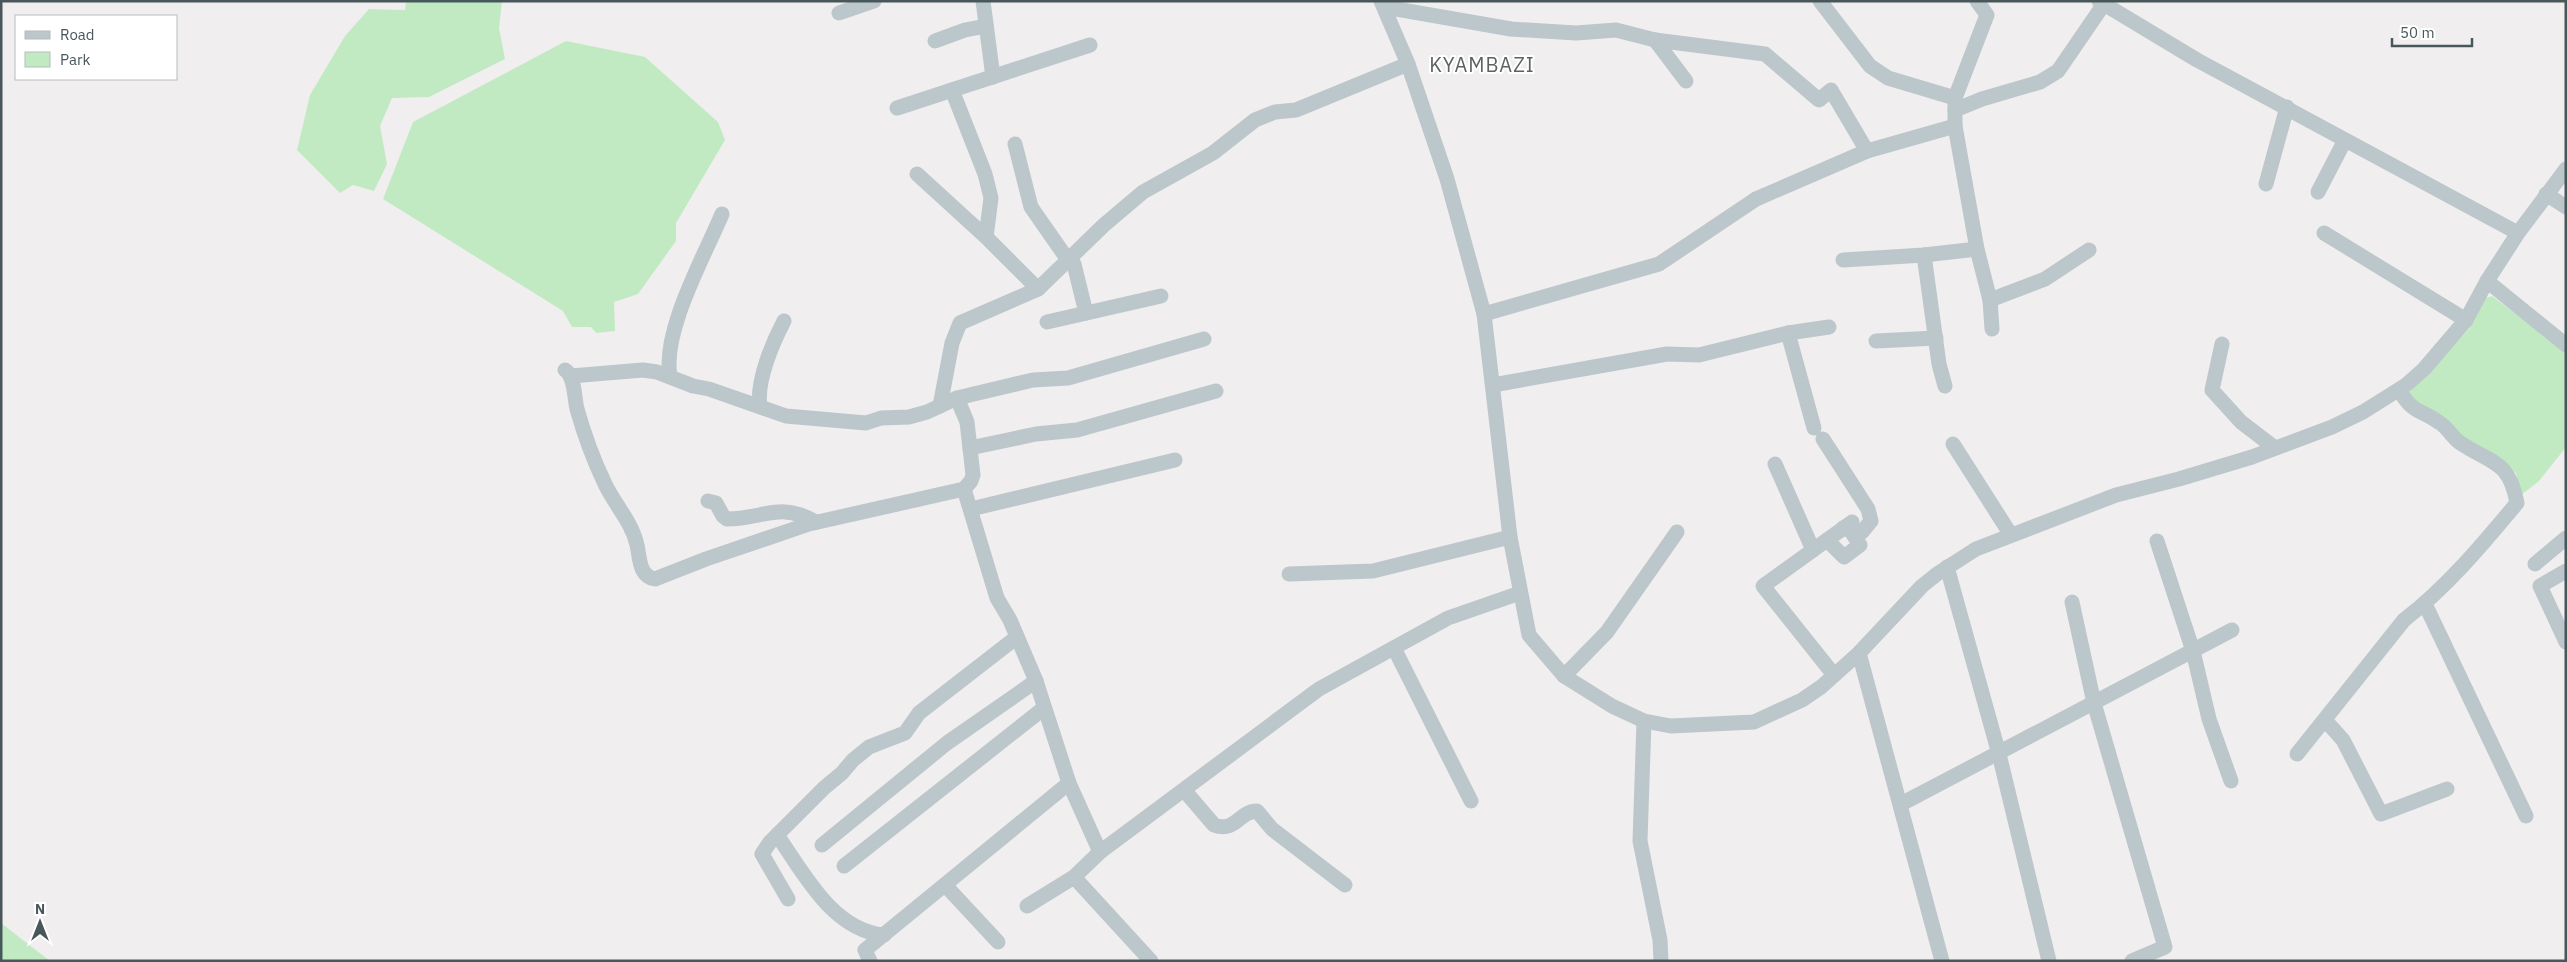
<svg xmlns="http://www.w3.org/2000/svg" width="2567" height="962" font-family="'IBM Plex Sans',sans-serif">
  <style>
    .green { fill: #c1eac3 }
    .lines { fill: none; stroke-linecap: round; stroke-linejoin: round }
    .minor { stroke: #bbc7ca; stroke-width: 15 }
    .labels { text-anchor: middle; stroke-width: 4; stroke-linejoin: round; paint-order: stroke }
    .quarter-label { font-size: 20px; letter-spacing: 1px; fill: #5c6162; stroke: #fff }
  </style>
  <rect width="100%" height="100%" fill="#f1eeef"/>
  <!-- green -->
  <g class="green">
    <polygon points="406,1 502,1 499,28 505,59 429,97 392,98 380,126 387,164 374,191 353,185 340,193 297,150 310,95 345,36 369,9 405,10"/>
    <polygon points="566,41 645,57 718,122 725,140 676,223 676,241 638,294 614,302 615,331 596,333 591,327 572,327 563,311 383,199 413,122"/>
    <polygon points="2492,296 2566,351 2566,447 2539,481 2520,496 2516,473 2420,408 2409,393 2469,329 2486,298"/>
    <polygon points="1,923 50,961 1,961"/>
  </g>
  <g class="lines">
    <!-- minor -->
    <g class="minor">
      <polyline points="983,1 993,77"/>
      <polyline points="1381,1 1408,64 1447,179 1484,314 1510,537 1529,635 1564,676 1612,706 1644,721 1671,726 1754,722 1802,700 1821,687 1859,653 1922,586 1937,574 1976,549 2116,495 2179,479 2252,457 2332,427 2363,412 2406,385 2424,369 2466,320 2487,281 2518,233 2566,169"/>
      <polyline points="1820,1 1870,66 1888,78 1955,98 1955,110"/>
      <polyline points="2099,1 2197,60 2518,233"/>
      <polyline points="1385,7 1511,29 1576,33 1616,30 1655,40 1765,54 1819,100 1831,90 1867,151"/>
      <polyline points="839,13 874,1"/>
      <polyline points="1655,40 1686,81"/>
      <polyline points="935,41 965,30 986,26"/>
      <polyline points="952,90 985,174 991,198 986,237"/>
      <polyline points="1955,98 1987,15 1977,1"/>
      <polyline points="897,108 1090,45"/>
      <polyline points="1015,144 1031,207 1068,260 1074,264 1086,313"/>
      <polyline points="917,174 986,237 1038,289"/>
      <polyline points="2266,184 2287,107"/>
      <polyline points="2318,192 2344,142"/>
      <polyline points="2546,194 2566,207"/>
      <polyline points="2324,233 2466,320"/>
      <polyline points="1924,255 1939,364 1945,386"/>
      <polyline points="1843,260 1924,255 1977,249"/>
      <polyline points="2487,281 2566,345"/>
      <polyline points="1990,300 2045,279 2089,250"/>
      <polyline points="1484,314 1659,264 1756,199 1867,151 1955,126"/>
      <polyline points="1047,322 1161,296"/>
      <polyline points="1992,329 1990,300 1977,249 1955,126 1955,110 1982,99 2040,82 2058,71 2106,1"/>
      <polyline points="1788,333 1814,428"/>
      <polyline points="1876,341 1936,338"/>
      <polyline points="2222,344 2212,390 2241,422 2275,448"/>
      <path d="M565 370C575 376 574 397 577 409 584 434 594 461 605 484 615 505 632 522 637 545 640 559 639 576 655 579L706 559 809 524 964 489 971 481 973 475 967 422 957 398"/>
      <polyline points="571,376 643,370 657,372 693,386 709,389 786,416 866,423 881,418 909,417 927,412 957,398 1033,380 1068,378 1204,339"/>
      <path d="M670 376C662 331 704 257 722 214"/>
      <polyline points="1493,385 1667,354 1699,355 1788,333 1829,327"/>
      <path d="M760 406C756 381 773 342 784 321"/>
      <polyline points="940,406 952,343 960,323 1038,289 1104,225 1143,192 1213,153 1255,120 1275,112 1296,110 1408,64"/>
      <polyline points="1823,439 1868,509 1871,521 1862,532 1843,528 1851,531 1860,545 1844,557 1827,540"/>
      <polyline points="1953,444 2011,535"/>
      <polyline points="970,448 1036,434 1077,430 1216,391"/>
      <polyline points="1775,464 1813,550"/>
      <polyline points="964,489 997,598 1010,620 1036,681 1069,783 1100,852"/>
      <path d="M708 501 716 503 723 516 727 519C764 519 779 501 816 522"/>
      <polyline points="971,509 1175,460"/>
      <polyline points="2157,541 2193,651 2209,719 2231,781"/>
      <polyline points="2535,564 2566,538"/>
      <polyline points="1947,567 1999,754 2049,961"/>
      <polyline points="2566,571 2540,586 2566,642"/>
      <polyline points="1289,574 1373,571 1510,537"/>
      <polyline points="2072,602 2094,703 2165,947 2132,961"/>
      <polyline points="2425,604 2526,816"/>
      <polyline points="1394,648 1471,801"/>
      <polyline points="1859,653 1942,961"/>
      <polyline points="1834,675 1763,586 1852,522"/>
      <polyline points="1564,676 1607,632 1677,532"/>
      <polyline points="2325,720 2343,740 2381,814 2447,789"/>
      <polyline points="1644,721 1640,841 1660,940 1661,961"/>
      <path d="M2297 754 2404 620C2447 587 2482 545 2517 503 2509 459 2491 464 2459 442 2452 437 2448 428 2440 423 2420 408 2415 416 2399 390"/>
      <path d="M1184 790 1214 825C1236 833 1239 811 1257 811L1272 829 1345 885"/>
      <polyline points="1901,804 2232,630"/>
      <path d="M777 835C804 873 832 930 884 935"/>
      <polyline points="822,845 947,743 1036,681"/>
      <polyline points="844,866 1044,708"/>
      <polyline points="1074,877 1151,961"/>
      <polyline points="945,885 998,942"/>
      <polyline points="788,899 762,854 770,842 824,788 842,773 853,760 869,747 905,733 919,713 1017,637"/>
      <polyline points="1027,906 1074,877 1100,852 1319,689 1448,618 1520,593"/>
      <polyline points="870,961 865,950 1069,783"/>
    </g>
  </g>
  <g class="labels">
    <!-- quarter labels -->
    <g class="quarter-label">
      <text x="1482" y="72">KYAMBAZI</text>
    </g>
  </g>
  <!-- border -->
  <rect width="2567" height="962" fill="none" stroke="#48575a" stroke-width="5"/>
  <!-- legend -->
  <rect x="15" y="15" width="162" height="65" fill="#ffffff" stroke="#b6bcbd"/>
  <rect x="25" y="31" width="25" height="8" fill="#bbc7ca" stroke="#b6bcbd"/>
  <text x="60" y="40" font-size="15" fill="#48575a">Road</text>
  <rect x="25" y="52" width="25" height="15" fill="#c1eac3" stroke="#b6bcbd"/>
  <text x="60" y="65" font-size="15" fill="#48575a">Park</text>
  <!-- north arrow -->
  <g transform="translate(40 922)" stroke="#ffffff" stroke-width="4" paint-order="stroke">
  <path d="M0-4L9 19L0 12L-9 19Z" fill="#48575a"/>
  <text y="-8" font-size="14" font-weight="bold" text-anchor="middle" fill="#48575a">N</text>
  </g>
  <!-- scale -->
  <path d="M2392 38v8h80v-8" fill="none" stroke="#48575a" stroke-width="2.5"/>
  <text x="2400" y="38" font-size="15" fill="#48575a" stroke="#ffffff" stroke-width="4" paint-order="stroke">50 m</text>
</svg>
